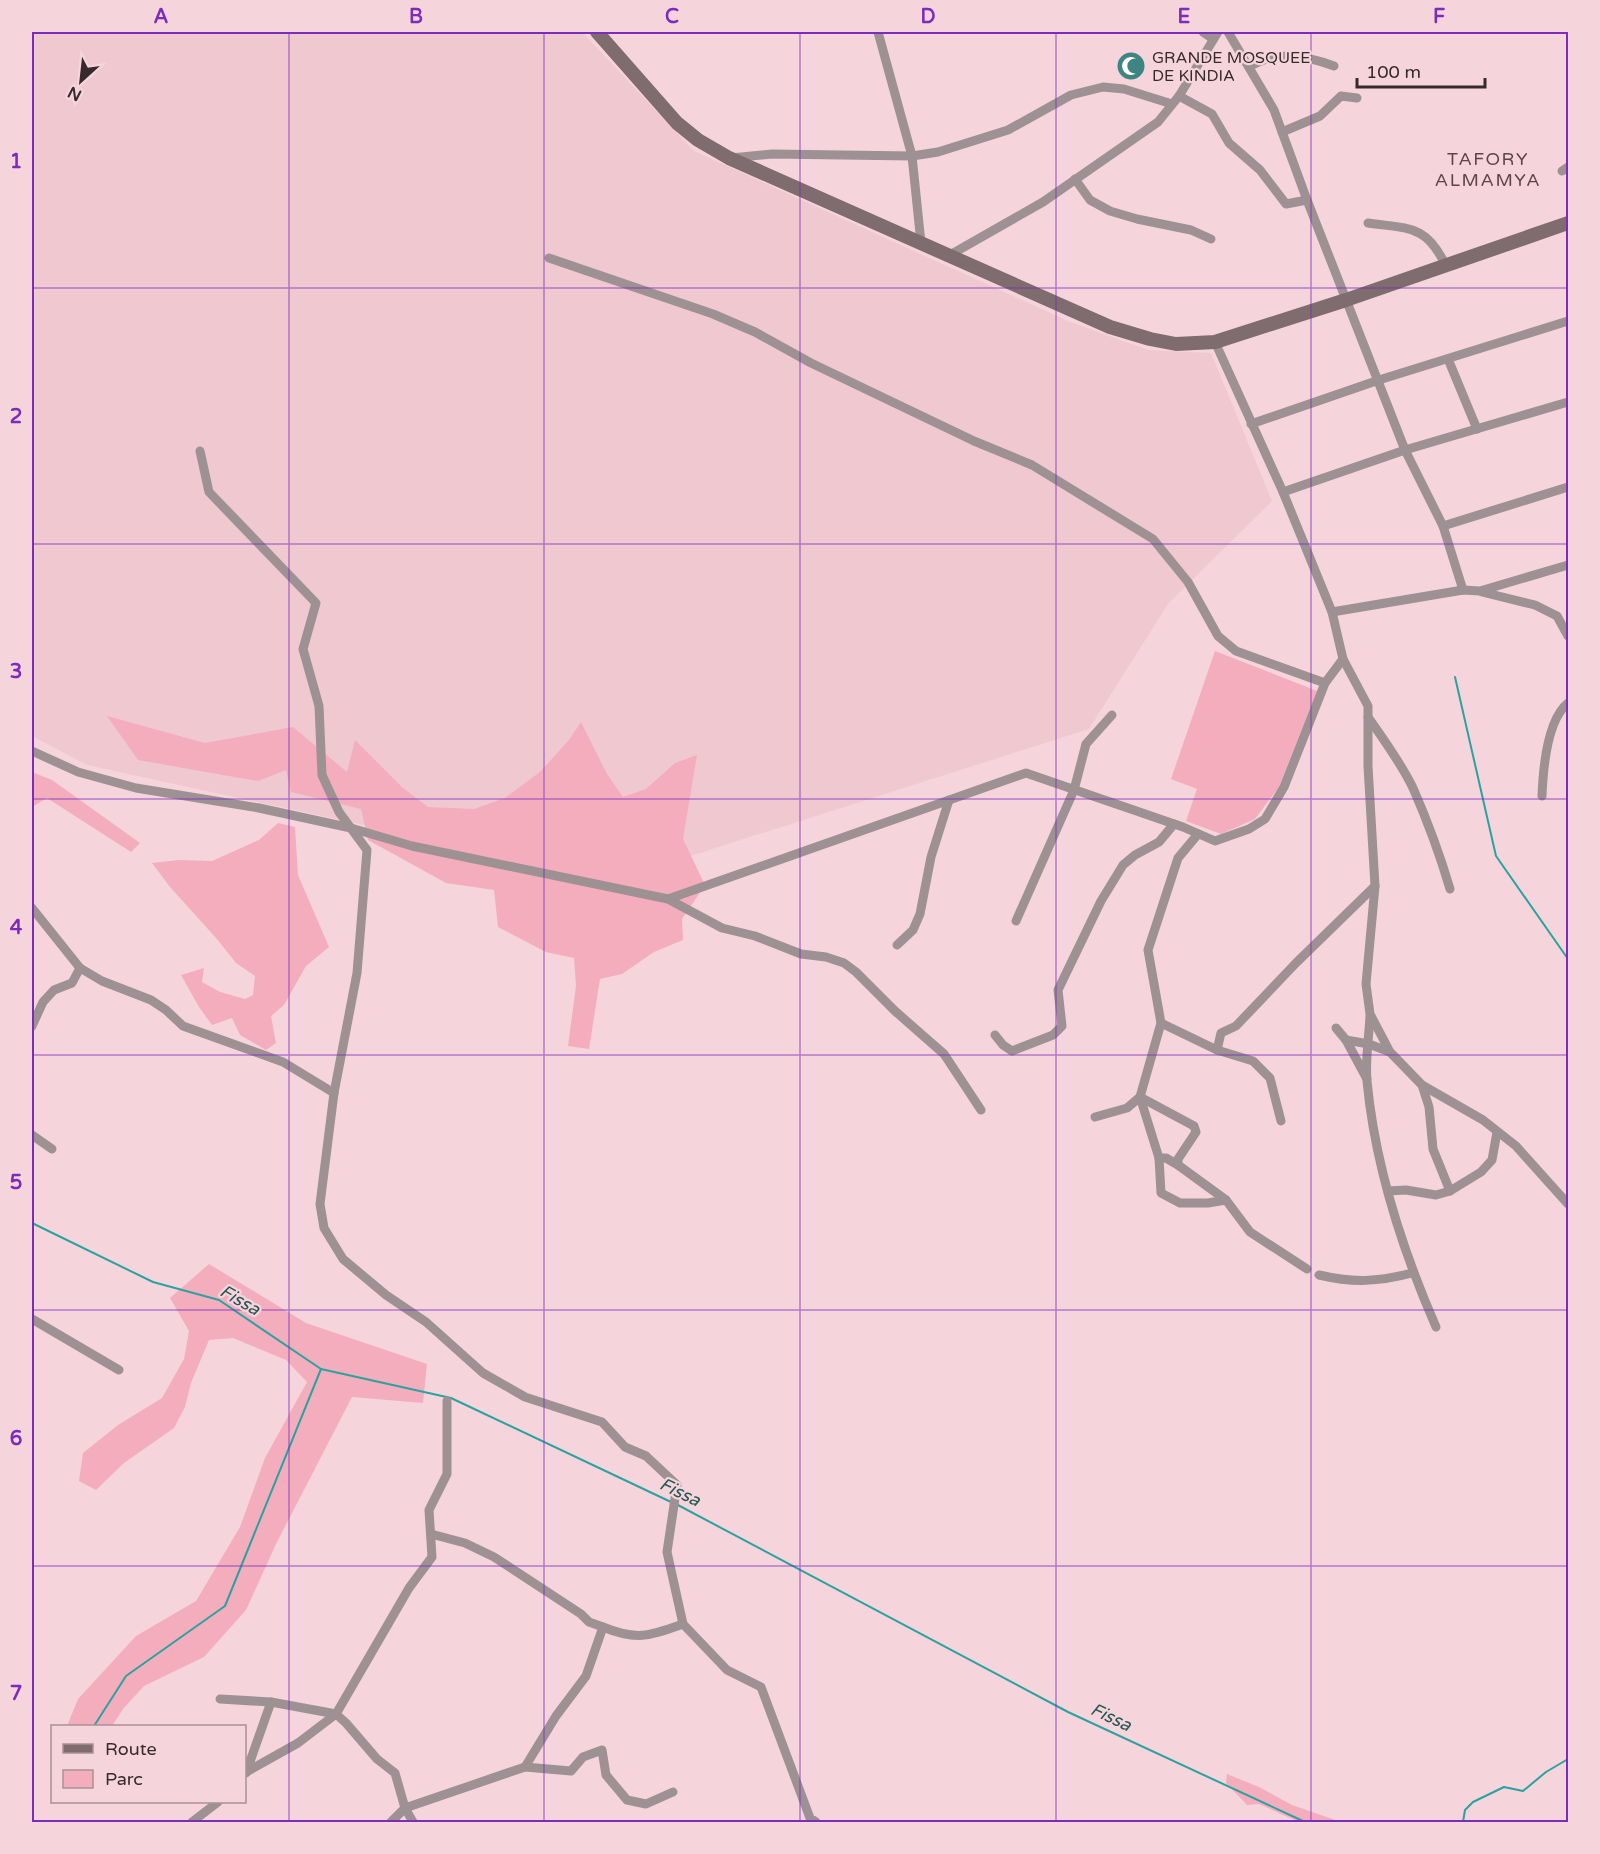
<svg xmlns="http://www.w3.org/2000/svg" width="1600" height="1854" font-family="'Varela Round',sans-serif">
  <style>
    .built { fill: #f0c8d0 }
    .green { fill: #f4adbd }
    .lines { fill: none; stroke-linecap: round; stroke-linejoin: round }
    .stream { stroke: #2ba29f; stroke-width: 2 }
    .street { stroke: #9e9193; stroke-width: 9 }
    .secondary { stroke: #7f6c6f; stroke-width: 14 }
    .grid { fill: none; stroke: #7b2cbf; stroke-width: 1.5; stroke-opacity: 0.55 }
    .labels { text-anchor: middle; stroke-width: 4.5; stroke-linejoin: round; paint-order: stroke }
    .poi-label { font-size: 16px; fill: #362a2c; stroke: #f5d5db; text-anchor: start }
    .neighbourhood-label { font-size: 18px; letter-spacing: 1.5px; fill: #5e4449; stroke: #f5d5db }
    .water-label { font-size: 18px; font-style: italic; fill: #275755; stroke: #f5d5db }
    .neatline { fill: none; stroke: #7b2cbf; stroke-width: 2 }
    .grid-label { font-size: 20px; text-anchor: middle; font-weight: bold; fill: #7b2cbf }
  </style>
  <rect width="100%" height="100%" fill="#f5d5db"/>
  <!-- built -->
  <polygon class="built" points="32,32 582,32 694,151 1068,321 1148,350 1211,353 1272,501 1168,604 1089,729 656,867 410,835 87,765 32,736"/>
  <!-- green -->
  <g class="green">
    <polygon points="1215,651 1317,691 1279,787 1255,819 1221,834 1186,821 1197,789 1171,779"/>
    <polygon points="107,716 205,743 293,727 347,772 355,740 403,788 428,807 474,809 505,798 540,772 569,740 581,722 607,774 623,797 646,789 675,763 697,755 683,839 705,885 682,919 683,940 654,952 622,974 600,979 589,1049 568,1046 576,986 574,958 546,952 498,927 494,890 446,883 368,840 361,809 291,792 286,770 258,781 138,760"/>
    <polygon points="32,772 52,780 140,843 131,852 47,798 32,807"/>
    <polygon points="278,823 295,827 298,875 329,947 306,966 284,1005 271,1016 276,1043 266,1050 240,1035 232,1018 212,1025 199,1007 181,975 204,968 202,982 220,992 245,999 253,995 255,976 236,963 217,939 170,887 152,863 179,860 212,861 259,840"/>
    <polygon points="209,1264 306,1323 427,1364 423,1403 352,1397 276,1544 246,1610 204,1657 144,1686 123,1709 112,1726 67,1726 78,1699 136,1636 196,1601 240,1527 265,1458 307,1382 286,1360 233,1338 209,1340 191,1383 185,1407 174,1428 124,1463 96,1490 79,1481 83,1453 118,1425 162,1398 184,1359 189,1331 170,1298"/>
    <polygon points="1227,1774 1259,1787 1292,1805 1341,1822 1299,1822 1259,1804 1247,1805 1226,1783"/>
  </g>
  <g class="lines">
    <!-- stream -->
    <g class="stream">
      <polyline points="1455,677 1496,856 1568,959"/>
      <polyline points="32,1223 153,1282 219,1300 321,1369 451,1398 671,1502"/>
      <polyline points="676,1504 1068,1712 1305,1822"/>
      <polyline points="94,1726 126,1676 225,1606 321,1369"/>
      <polyline points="1463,1822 1465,1810 1473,1802 1504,1787 1523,1791 1546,1772 1568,1759"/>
    </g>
    <!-- street -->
    <g class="street">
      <polyline points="878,32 912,156 921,243"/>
      <polyline points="1203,32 1213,39"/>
      <polyline points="1228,32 1274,110 1307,200 1405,450 1443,526 1463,590"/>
      <path d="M1249 67C1277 50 1304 55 1334 66"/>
      <polyline points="1179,96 1212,114 1229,143 1260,170 1286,204 1307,200"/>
      <polyline points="1282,132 1320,116 1341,96 1357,98"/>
      <polyline points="731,158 772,154 912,156 938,152 1008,130 1071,95 1103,87 1124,89 1172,104"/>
      <polyline points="1562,171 1568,167"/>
      <polyline points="1075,179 1090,200 1110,211 1137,219 1191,230 1211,239"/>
      <path d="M1368 223C1409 229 1426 224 1446 266"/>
      <polyline points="950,255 1043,202 1158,122 1179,96 1218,32"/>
      <polyline points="549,258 713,314 755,332 811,363 974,441 1032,465 1153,539 1188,582 1218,636 1236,651 1325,683"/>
      <polyline points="1215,342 1283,492 1332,612 1343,659 1368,706 1368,766 1375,886 1366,984 1370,1014 1390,1052 1422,1085 1483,1120 1516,1146 1568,1204"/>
      <polyline points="1448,359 1477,429"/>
      <polyline points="1251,424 1379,380 1568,321"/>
      <polyline points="200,451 209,492 316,603 303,649 319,706 322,775 339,812 367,850 357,973 334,1093 320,1204 324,1228 343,1259 386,1295 426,1322 483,1373 525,1397 602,1422 625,1447 646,1456 677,1485 667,1552 683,1624 727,1670 761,1687 810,1818 816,1822"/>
      <polyline points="1283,492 1405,450 1568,402"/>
      <polyline points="1443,526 1568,487"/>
      <polyline points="1482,592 1535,605 1557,616 1568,636"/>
      <polyline points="1332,612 1463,590 1480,591 1568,565"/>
      <path d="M1368 717C1384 740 1401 763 1413 788 1427 820 1440 855 1450 889"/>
      <polyline points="32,751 78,772 136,788 259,808 351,828 412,846 668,899 1026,773 1183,827 1215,841 1249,829 1265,819 1284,787 1325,683 1343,659"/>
      <path d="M1542 796C1543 771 1547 720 1568 703"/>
      <polyline points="668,899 722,928 755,936 801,954 826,957 844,963 856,972 895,1011 944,1054 981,1110"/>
      <polyline points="32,908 80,968 102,981 151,1000 166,1010 183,1026 283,1062 334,1093"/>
      <polyline points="1016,921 1074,790 1086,744 1112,715"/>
      <polyline points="897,945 913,930 920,914 931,857 949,800"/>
      <path d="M1370 1016C1369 1037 1365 1060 1367 1081 1375 1166 1402 1249 1436 1327"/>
      <polyline points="1161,1023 1217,1050 1253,1061 1270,1078 1281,1121"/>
      <polyline points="32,1026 43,1002 54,990 72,983 80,968"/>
      <polyline points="1336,1028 1346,1040 1367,1079"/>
      <polyline points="995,1035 1003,1045 1012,1051 1053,1035 1062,1026 1058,990 1101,901 1123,865 1135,855 1159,842 1174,824"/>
      <polyline points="1346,1040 1369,1044 1390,1052"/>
      <polyline points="1217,1050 1221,1033 1236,1026 1296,963 1375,886"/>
      <polyline points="1422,1085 1429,1107 1433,1149 1450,1191"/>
      <polyline points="1140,1097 1194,1126 1196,1132 1178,1159 1178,1165 1226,1200"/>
      <polyline points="1140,1097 1159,1158 1166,1158 1178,1165"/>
      <polyline points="1095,1117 1127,1108 1140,1097 1161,1023 1148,950 1178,858 1198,834"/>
      <polyline points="32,1135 52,1149"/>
      <polyline points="1159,1158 1161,1193 1180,1203 1208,1203 1226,1200 1250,1232 1307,1269"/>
      <polyline points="1388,1191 1406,1190 1436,1195 1450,1191 1481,1172 1492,1160 1497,1132"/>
      <path d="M1319 1275C1353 1283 1378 1282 1412 1273"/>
      <polyline points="32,1319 119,1370"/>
      <polyline points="431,1534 465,1543 494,1557 581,1614 589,1622 603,1627"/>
      <polyline points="220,1699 271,1702 336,1714 346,1723 377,1759 395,1773 405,1808 413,1822"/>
      <polyline points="248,1771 298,1743 336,1714 409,1588 432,1557 429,1510 447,1474 447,1401"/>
      <polyline points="246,1773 271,1702"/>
      <path d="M673 1792 646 1804 627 1800 606 1775 602 1750 583 1757 571 1771 525 1767 556 1716 586 1676 603 1627C637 1641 649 1636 683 1624"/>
      <polyline points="192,1822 218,1802"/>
      <polyline points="391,1822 405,1808 525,1767"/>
    </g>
    <!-- secondary -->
    <polyline class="secondary" points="597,32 677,123 698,140 729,158 1110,327 1150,339 1176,344 1215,342 1346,300 1568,223"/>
  </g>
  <!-- grid -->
  <path class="grid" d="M289 32V1822M544 32V1822M800 32V1822M1056 32V1822M1311 32V1822M32 288H1568M32 544H1568M32 799H1568M32 1055H1568M32 1310H1568M32 1566H1568"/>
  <!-- icons -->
  <defs>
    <g id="mosque-disc" transform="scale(1.5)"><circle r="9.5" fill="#3e8582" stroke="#f5d5db"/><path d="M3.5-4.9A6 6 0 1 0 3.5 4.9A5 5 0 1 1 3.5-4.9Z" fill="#fff"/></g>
  </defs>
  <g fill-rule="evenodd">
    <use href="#mosque-disc" x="1131" y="66"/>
  </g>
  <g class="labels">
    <!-- poi labels -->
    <g class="poi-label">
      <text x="1152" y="63">GRANDE MOSQUEE<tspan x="1152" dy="18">DE KINDIA</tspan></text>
    </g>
    <!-- neighbourhood labels -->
    <g class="neighbourhood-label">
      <text x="1488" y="165">TAFORY<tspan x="1488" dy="21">ALMAMYA</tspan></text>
    </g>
    <!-- water labels -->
    <g class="water-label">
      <text transform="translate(240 1300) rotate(30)" y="6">Fissa</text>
      <text transform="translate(680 1492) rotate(26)" y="6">Fissa</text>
      <text transform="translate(1111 1717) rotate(25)" y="6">Fissa</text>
    </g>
  </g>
  <!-- border -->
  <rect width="1600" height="1854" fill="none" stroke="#f5d5db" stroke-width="66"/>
  <!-- legend -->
  <rect x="51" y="1725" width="195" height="78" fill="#f5d5db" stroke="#a99195" stroke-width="1.5"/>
  <rect x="63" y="1744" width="30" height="9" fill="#7f6c6f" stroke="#a99195" stroke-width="1.5"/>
  <text x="105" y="1755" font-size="18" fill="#362a2c">Route</text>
  <rect x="63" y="1770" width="30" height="18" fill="#f4adbd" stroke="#a99195" stroke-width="1.5"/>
  <text x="105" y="1785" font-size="18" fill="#362a2c">Parc</text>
  <!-- north arrow -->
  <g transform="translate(81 81) rotate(207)" stroke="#f5d5db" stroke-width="4.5" paint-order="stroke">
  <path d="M0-4.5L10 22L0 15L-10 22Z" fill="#362a2c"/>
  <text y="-9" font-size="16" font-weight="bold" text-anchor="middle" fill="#362a2c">N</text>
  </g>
  <!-- scale -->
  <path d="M1357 78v9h128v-9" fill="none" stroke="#362a2c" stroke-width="3"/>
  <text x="1366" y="78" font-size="18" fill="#362a2c" stroke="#f5d5db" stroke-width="4.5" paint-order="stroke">100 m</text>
  <rect x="33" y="33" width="1534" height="1788" class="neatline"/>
  <g class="grid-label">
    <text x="161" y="23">A</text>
    <text x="416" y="23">B</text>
    <text x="672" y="23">C</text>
    <text x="928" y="23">D</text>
    <text x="1184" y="23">E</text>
    <text x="1439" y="23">F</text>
    <text x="16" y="168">1</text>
    <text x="16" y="423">2</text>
    <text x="16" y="678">3</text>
    <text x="16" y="934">4</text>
    <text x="16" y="1189">5</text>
    <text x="16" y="1445">6</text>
    <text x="16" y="1700">7</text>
  </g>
</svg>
